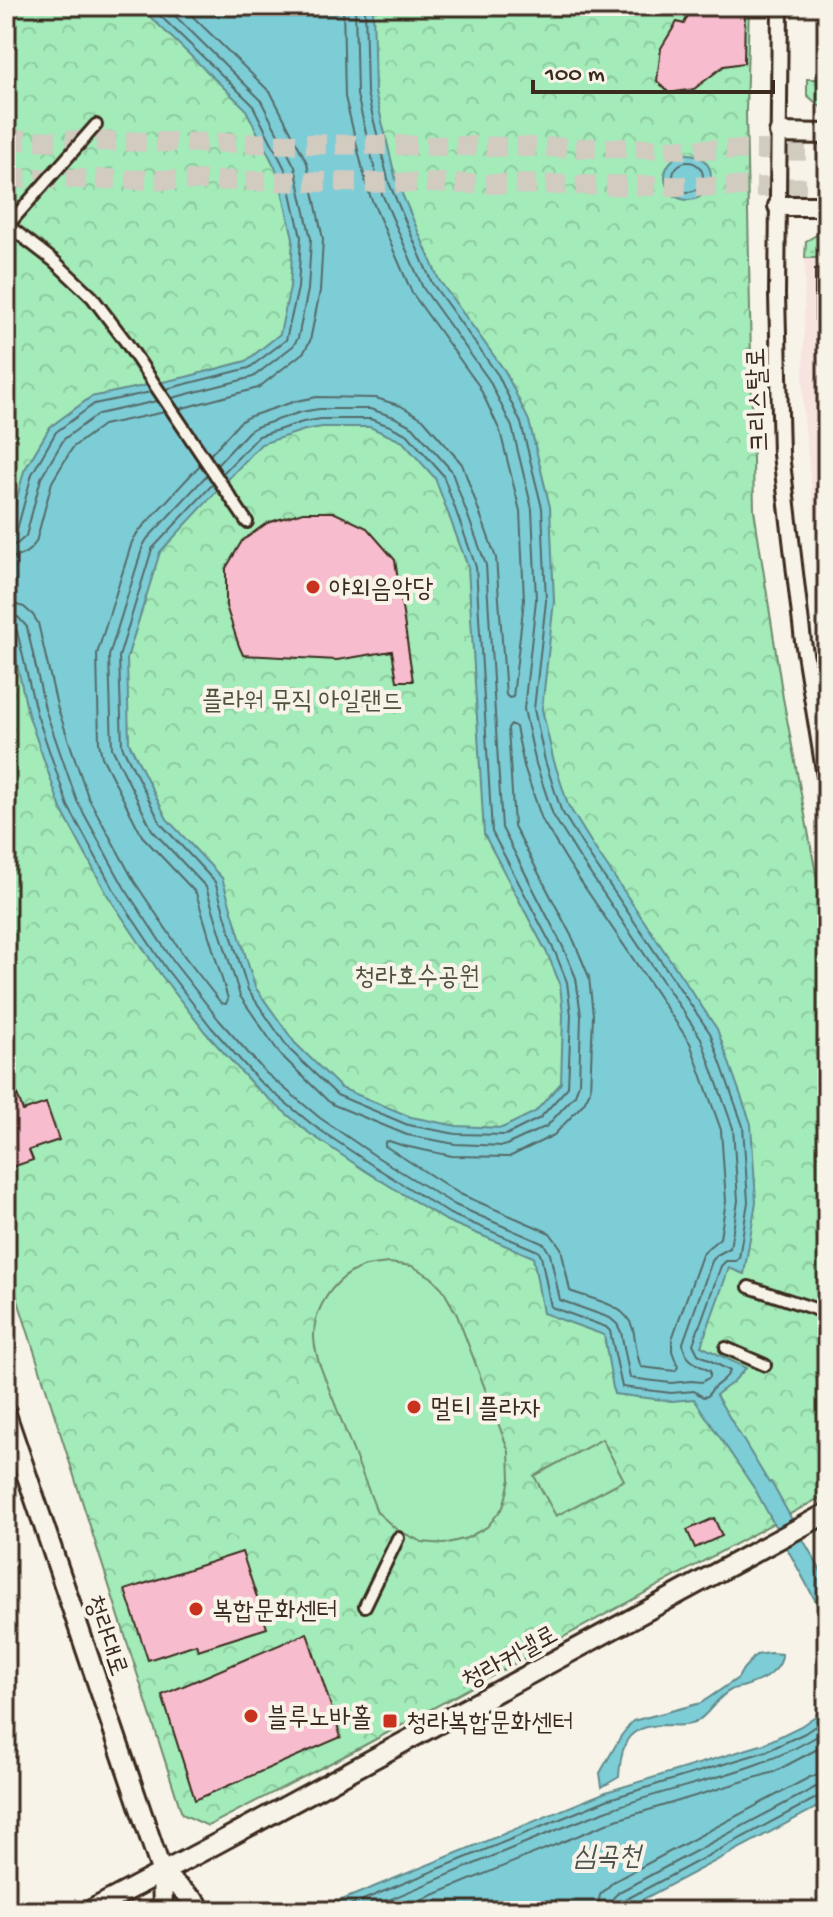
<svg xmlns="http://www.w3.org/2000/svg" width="833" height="1917" font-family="'Gochi Hand','Poor Story',sans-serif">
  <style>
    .built { fill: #f7e3e0 }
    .grass { fill: url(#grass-dots); stroke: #6f8a6c; stroke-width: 2 }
    .park { fill: url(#park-crowns); stroke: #6f8a6c; stroke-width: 2 }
    .garden { fill: #a3ebb9; stroke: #6f8a6c; stroke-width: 2 }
    .water { fill: #7dcdd7; stroke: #638c8d; stroke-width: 2; fill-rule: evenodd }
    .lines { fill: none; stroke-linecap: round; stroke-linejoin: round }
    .shore { stroke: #556b68; stroke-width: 2 }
    .building { fill: #f7bdce; stroke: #3b2a1e; stroke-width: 2 }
    .secondary-tunnel { stroke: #d1cbc0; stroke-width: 20; stroke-dasharray: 20 10; stroke-linecap: butt }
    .pedestrian-casing { stroke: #3b2a1e; stroke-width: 16 }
    .minor-casing { stroke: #3b2a1e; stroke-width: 20 }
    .tertiary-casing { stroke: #3b2a1e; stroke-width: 24 }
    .pedestrian { stroke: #f7f3e8; stroke-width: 10 }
    .minor { stroke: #f7f3e8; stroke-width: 14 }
    .tertiary { stroke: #f7f3e8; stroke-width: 18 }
    .poi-dot { fill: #c8321e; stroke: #f7f3e8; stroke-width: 3 }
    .labels { text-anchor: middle; stroke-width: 8; stroke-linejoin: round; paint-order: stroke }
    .street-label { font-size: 26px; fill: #3b2a1e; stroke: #f7f3e8 }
    .poi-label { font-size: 26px; fill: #3b2a1e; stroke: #f7f3e8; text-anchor: start }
    .park-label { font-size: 26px; fill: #50513d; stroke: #f7f3e8 }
    .water-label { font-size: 28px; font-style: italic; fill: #4c534c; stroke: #f7f3e8 }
  </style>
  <defs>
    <pattern id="grass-dots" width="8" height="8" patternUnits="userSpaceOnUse" patternTransform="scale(2)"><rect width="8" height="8" fill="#a3ebb9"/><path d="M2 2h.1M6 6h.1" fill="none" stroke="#8dca9f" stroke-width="1.8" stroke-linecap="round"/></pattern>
    <pattern id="park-crowns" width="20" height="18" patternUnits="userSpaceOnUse" patternTransform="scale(2)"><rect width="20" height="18" fill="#a3ebb9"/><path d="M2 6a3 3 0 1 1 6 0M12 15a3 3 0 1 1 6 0" fill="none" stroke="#8dca9f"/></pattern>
  </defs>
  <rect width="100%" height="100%" fill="#f7f3e8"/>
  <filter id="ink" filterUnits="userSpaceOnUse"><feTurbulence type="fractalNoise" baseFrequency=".0125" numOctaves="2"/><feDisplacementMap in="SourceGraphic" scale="16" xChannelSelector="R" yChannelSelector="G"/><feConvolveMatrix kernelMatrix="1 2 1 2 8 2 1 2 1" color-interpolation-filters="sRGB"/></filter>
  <g filter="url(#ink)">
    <!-- built -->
    <polygon class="built" points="805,258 827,258 827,522 815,522 803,409"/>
    <!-- grass -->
    <polygon class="grass" points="827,229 827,258 805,258 806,241"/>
    <!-- park -->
    <g class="park">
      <polygon points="6,6 749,6 746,111 754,510 783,698 827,932 827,1494 354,1751 208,1826 182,1814 6,1263"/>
      <polygon points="807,79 827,79 827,109 823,109 807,95"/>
    </g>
    <!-- garden -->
    <g class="garden">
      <path d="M389 1263 412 1266 431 1277 442 1288 457 1315 509 1452 510 1479 507 1493 503 1507 487 1527 467 1538 444 1544 422 1542 397 1530 377 1512 319 1363C317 1355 314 1346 314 1337 313 1308 335 1277 363 1267 371 1264 381 1264 389 1263Z"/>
      <polygon points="602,1439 624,1480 556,1516 534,1476"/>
    </g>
    <!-- water -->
    <g class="water">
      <path d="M139 6H373L375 92 396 180 439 280 505 371 529 421 550 507 554 601 542 709 553 758 568 805 594 847 717 1029 751 1124 756 1202 744 1274 729 1268 701 1346 746 1368 733 1382 716 1395 769 1483 771 1482 827 1582V1622L756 1491 694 1399 672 1401 614 1394 604 1335 543 1313 533 1257 447 1221 367 1172 309 1133 254 1086 205 1032 161 975 108 896 61 809 28 714 7 619 6 540 24 471 50 427 91 397 186 377 246 361 280 334 290 287 293 238 278 173 245 108ZM322 427H370L403 442 435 478 468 567 484 834 548 955 560 984 563 1016 561 1083 535 1112 502 1128 457 1126 411 1117 341 1088 295 1043 255 987 222 878 167 819 129 743 127 658 160 552 261 444 305 430Z"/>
      <circle cx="688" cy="177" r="23"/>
      <path d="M770 1653 782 1654C782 1673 759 1682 742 1687 740 1687 732 1689 731 1690 716 1697 709 1716 694 1723 684 1727 674 1725 663 1725 626 1726 621 1744 619 1777L602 1787 600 1773 621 1736 633 1721 701 1703 738 1678 743 1669 756 1655Z"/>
      <polygon points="827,1708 827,1802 621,1911 315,1911 606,1792 764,1744 801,1726"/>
    </g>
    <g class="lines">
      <!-- shore -->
      <g class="shore">
        <polyline points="150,6 252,104 286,171 301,237 298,288 286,340 249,368 166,389"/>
        <polyline points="165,6 260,99 295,167 311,239 308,290 298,338 293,346 253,377 172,398"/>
        <circle cx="688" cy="177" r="15"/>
        <polyline points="179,409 258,388 304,352 310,341 320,291 323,239 307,163 271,93 182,6"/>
        <polyline points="210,455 240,422 248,417 296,401 317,397 376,398 401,406 423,419 462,464 496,558 506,695 509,698 513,697 524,600 520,511 500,431 479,386 412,293 368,191 345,97 343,6"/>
        <polyline points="207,475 147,539 143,546 109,656 112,748 152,830 206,887 240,996 280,1054 328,1101 334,1105 407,1135 455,1144 504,1146 547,1126 575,1095 579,1083 581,1016 576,978 563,947 502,828 486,565 451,470 413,427 394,417 370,409 319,409 301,412 256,427 249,431 217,465"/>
        <polyline points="213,484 152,549 119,657 122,746 161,824 215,882 248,990 289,1049 337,1095 408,1125 456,1134 506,1135 540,1118 568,1087 571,1015 567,982 555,952 492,832 476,567 443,475 408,435 390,426 370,419 321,419 303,422 259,436 223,473"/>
        <polyline points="6,536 13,535 17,530 32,474 56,432 94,404 151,392"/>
        <polyline points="6,546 17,544 26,536 41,478 64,439 98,414 157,401"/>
        <path d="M6 558C19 558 29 553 36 542L52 482 73 447 103 425 165 412"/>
        <polyline points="6,602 24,607 33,615 38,623 57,706 88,797 134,881 185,957 221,1003 226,1004 228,999 196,893 142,836 102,757 99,743 97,654 132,542 138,532 200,465"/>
        <path d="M6 614 18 617 27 627 45 709 77 801 124 887 175 964 219 1020 266 1073 320 1118 377 1157 455 1205 544 1244 550 1254 560 1300 610 1318 617 1324 621 1332 630 1378 671 1383 691 1381 702 1382 710 1377V1371C696 1364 684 1360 683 1343L712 1261 717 1255 730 1248 738 1201 733 1128 701 1038 579 857 553 815 536 764 524 709 536 600 532 509 512 427 489 380 423 288 379 187 357 95 355 6"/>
        <path d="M6 625 13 626 17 631 36 712 68 806 115 892 167 970 211 1027 259 1081 314 1126 372 1165 450 1214 538 1251 541 1256 551 1307 606 1327 610 1331 622 1387 671 1393 694 1391 703 1397 708 1396C712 1384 726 1382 730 1371L698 1354 693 1344 721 1266 726 1261H736L739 1258 748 1202 743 1126 710 1033 587 852 561 810 545 761 534 709 546 601 542 508 521 423 498 375 432 283 389 183 367 93 365 6"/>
        <path d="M511 724 516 727 524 766 542 820 569 864 690 1043 721 1130 726 1201 720 1238 708 1248 702 1255 672 1339V1351L678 1367 675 1371 641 1367C636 1355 636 1342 633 1329 626 1303 592 1300 570 1291L561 1248 550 1233 460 1194 385 1146V1142L389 1141 404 1146 452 1156 509 1157 554 1135 584 1103 590 1091 593 1015 589 977 574 941 514 826 508 728Z"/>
        <polyline points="336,1911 609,1799 767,1751 805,1733 827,1718"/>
        <path d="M362 1911C445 1877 527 1840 611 1809 683 1783 762 1773 827 1730"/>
        <polyline points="394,1911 616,1820 774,1772 827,1744"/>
        <polyline points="597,1911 600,1895 613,1882 810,1777 827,1773"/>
        <polyline points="609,1911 611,1900 619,1892 816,1787 827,1785"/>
        <polyline points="619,1911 620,1905 625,1900 820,1796 827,1795"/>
      </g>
    </g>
    <!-- building -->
    <g class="building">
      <polygon points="692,6 745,6 744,63 724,66 694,89 669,93 657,81 661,48 677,22 684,24"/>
      <polygon points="815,269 827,269 827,321 815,320"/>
      <polygon points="303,512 333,512 367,528 395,560 413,681 397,681 392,651 337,660 243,655 239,646 226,606 226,568 242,541 267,523"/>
      <polygon points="6,1068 8,1068 23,1111 46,1103 59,1140 29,1150 33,1160 6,1169"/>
      <polygon points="714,1518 722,1536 695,1548 687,1530"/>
      <polygon points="242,1552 267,1628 198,1650 196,1644 148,1660 125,1590"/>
      <polygon points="307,1633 341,1737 195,1800 162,1695"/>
    </g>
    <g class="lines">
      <!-- secondary-tunnel -->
      <g class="secondary-tunnel">
        <polyline points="6,140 827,151"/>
        <polyline points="6,178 827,188"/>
      </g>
      <!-- pedestrian casing -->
      <g class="pedestrian-casing">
        <g id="pedestrian">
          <polyline points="6,224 54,261 92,297 126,342 247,522"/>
          <polyline points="8,225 96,125"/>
          <polyline points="749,1287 827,1313"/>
          <polyline points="726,1348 765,1365"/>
          <polyline points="365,1606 398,1538"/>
        </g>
      </g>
      <!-- minor casing -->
      <g class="minor-casing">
        <polyline id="minor" points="780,6 777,295 781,454 803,641 827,789"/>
      </g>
      <!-- tertiary casing -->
      <g class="tertiary-casing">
        <g id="tertiary">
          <polyline points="779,133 827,134"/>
          <polyline points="778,206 827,206"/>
          <polyline points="6,1414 162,1873"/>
          <polyline points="89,1911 216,1844 827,1513"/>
          <polyline points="163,1911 162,1873 197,1903 200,1911"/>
        </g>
      </g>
      <!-- pedestrian -->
      <use href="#pedestrian" class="pedestrian"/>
      <!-- minor -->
      <use href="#minor" class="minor"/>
      <!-- tertiary -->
      <use href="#tertiary" class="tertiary"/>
    </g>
  </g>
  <!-- markers -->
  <g class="poi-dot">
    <circle cx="313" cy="587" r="8"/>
    <circle cx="414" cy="1407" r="8"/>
    <circle cx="196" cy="1609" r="8"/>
    <circle cx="251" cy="1716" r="8"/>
    <rect x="382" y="1713" width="16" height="16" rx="4"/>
  </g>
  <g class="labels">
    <!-- street labels -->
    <g class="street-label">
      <text transform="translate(756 400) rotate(-92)" y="9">크리스탈로</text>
      <text transform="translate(108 1635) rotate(71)" y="9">청라대로</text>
      <text transform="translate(509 1656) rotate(-29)" y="9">청라커낼로</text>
    </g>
    <!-- poi labels -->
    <g class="poi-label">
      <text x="329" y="596">야외음악당</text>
      <text x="430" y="1416">멀티 플라자</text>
      <text x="212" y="1618">복합문화센터</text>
      <text x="267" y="1725">블루노바홀</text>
      <text x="406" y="1730">청라복합문화센터</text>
    </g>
    <!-- park labels -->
    <g class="park-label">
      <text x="302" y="708">플라워 뮤직 아일랜드</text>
      <text x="417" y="984">청라호수공원</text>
    </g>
    <!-- water labels -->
    <g class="water-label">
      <text x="607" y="1864">심곡천</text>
    </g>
  </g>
  <!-- margin -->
  <rect width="833" height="1917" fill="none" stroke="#f7f3e8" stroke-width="32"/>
  <rect x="16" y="16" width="801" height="1885" fill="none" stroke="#3b2a1e" stroke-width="3" filter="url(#ink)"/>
  <!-- scale -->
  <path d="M533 80v12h240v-12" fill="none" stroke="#3b2a1e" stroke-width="4"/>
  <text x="545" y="80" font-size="24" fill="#3b2a1e" stroke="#f7f3e8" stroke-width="6" paint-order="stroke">100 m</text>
</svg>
